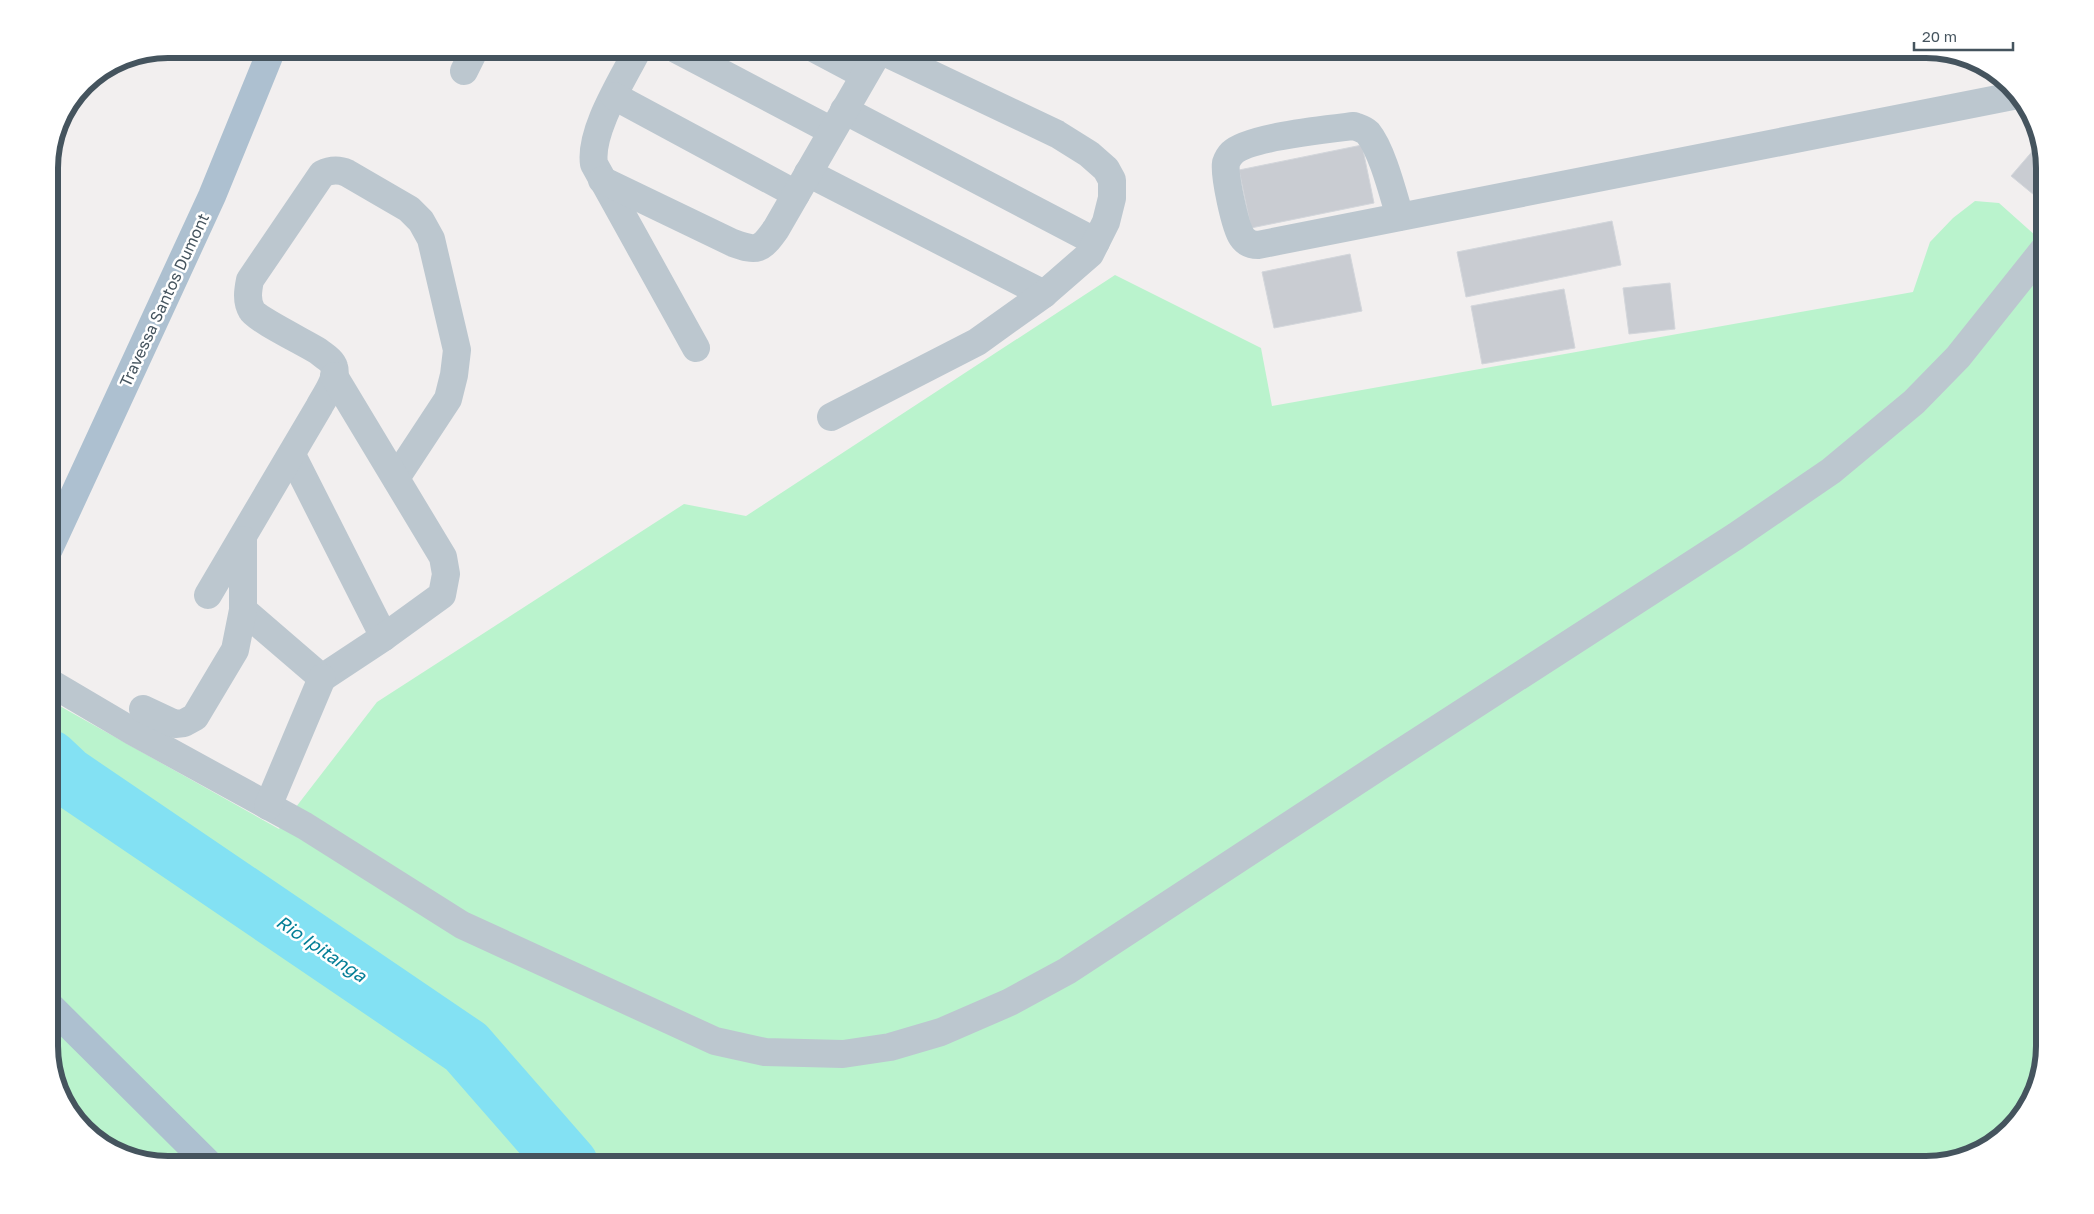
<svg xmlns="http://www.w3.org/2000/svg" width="2094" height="1214" font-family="'Golos Text',sans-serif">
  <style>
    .green { fill: #baf3cd }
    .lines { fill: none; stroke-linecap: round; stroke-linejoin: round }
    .river { stroke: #83e1f3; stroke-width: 59 }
    .building { fill: #c9ccd2; stroke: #d3d6db }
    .minor { stroke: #bcc7cf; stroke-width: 28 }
    .major { stroke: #adc0d0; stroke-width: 28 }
    .labels { text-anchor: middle; stroke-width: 5; stroke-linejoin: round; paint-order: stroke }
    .street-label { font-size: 16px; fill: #45545e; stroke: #fff }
    .water-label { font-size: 18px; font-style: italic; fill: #037e96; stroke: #fff }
    .rim { fill: none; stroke: #45545e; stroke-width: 6 }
  </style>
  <rect width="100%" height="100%" fill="#f2efef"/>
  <!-- green -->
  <polygon class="green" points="1975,201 1999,203 2045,244 2045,1047 2029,1106 1986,1149 1927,1165 167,1165 108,1149 65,1106 49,1054 49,700 279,829 377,702 684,504 746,516 1115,275 1261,348 1272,406 1913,292 1930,242 1953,218"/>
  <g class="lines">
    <!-- river -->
    <polyline class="river" points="49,759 67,776 466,1047 569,1165"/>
  </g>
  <!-- building -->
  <g class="building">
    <polygon points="1362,145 1374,203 1251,228 1239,170"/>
    <polygon points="2036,147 2042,152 2045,160 2045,204 2011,176"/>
    <polygon points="1612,221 1621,265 1466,297 1457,252"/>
    <polygon points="1350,254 1362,311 1274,328 1262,272"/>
    <polygon points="1670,283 1675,329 1629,334 1623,288"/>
    <polygon points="1564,289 1575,348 1482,364 1471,306"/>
  </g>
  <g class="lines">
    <!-- minor -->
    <g class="minor">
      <path d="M638 49C623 79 589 131 594 164L696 348"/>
      <polyline points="676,49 832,131"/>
      <polyline points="815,49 864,75"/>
      <polyline points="464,71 475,49"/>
      <polyline points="614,96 796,194"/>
      <polyline points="844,110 1096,242"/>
      <polyline points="808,173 1044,294"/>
      <path d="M602 180 733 243C758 252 761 250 776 229L880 49"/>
      <path d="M1400 217C1393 194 1382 150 1368 133 1364 129 1359 128 1354 126 1329 129 1248 137 1232 153 1230 155 1227 160 1226 163 1224 175 1235 227 1242 237 1246 243 1252 245 1258 245L2018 95"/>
      <polyline points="831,417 977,342 1044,294 1090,254 1106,222 1112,198 1112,180 1106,169 1089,154 1057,134 880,50"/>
      <polyline points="292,455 384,637"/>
      <path d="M208 595 319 407C324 397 338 379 334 367 332 360 324 356 318 351 307 344 255 318 252 311 246 301 248 290 250 280L322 174C330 170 338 169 347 173L409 209 421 221 431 239 457 350 454 375 448 399 396 478"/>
      <polyline points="243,610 322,678 384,637 442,595 446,574 443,557 334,376"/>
      <polyline points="49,682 132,731 305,826 462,925 715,1041 765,1052 843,1054 890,1047 941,1032 1010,1002 1067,971 1380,766 1736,536 1831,471 1914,402 1958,357 2045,248"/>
      <polyline points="143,709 175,724 184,723 195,717 235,650 243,610 243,540"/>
      <polyline points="268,806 322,678"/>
    </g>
    <!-- major -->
    <g class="major">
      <polyline points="49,549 212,196 272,49"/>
      <polyline points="49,1005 210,1165"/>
    </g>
  </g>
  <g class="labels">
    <!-- street labels -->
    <g class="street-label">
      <text transform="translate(164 300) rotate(-65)" y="6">Travessa Santos Dumont</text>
    </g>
    <!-- water labels -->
    <g class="water-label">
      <text transform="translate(321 949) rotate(34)" y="6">Rio Ipitanga</text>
    </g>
  </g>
  <!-- crop -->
  <path d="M0 0H2094V1214H0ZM168 58H1926A110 110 0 0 1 2036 168V1046A110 110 0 0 1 1926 1156H168A110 110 0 0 1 58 1046V168A110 110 0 0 1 168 58Z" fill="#fff" fill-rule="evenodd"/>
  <path class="rim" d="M168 58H1926A110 110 0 0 1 2036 168V1046A110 110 0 0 1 1926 1156H168A110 110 0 0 1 58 1046V168A110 110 0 0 1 168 58Z"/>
  <!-- scale -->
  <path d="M1914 42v8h99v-8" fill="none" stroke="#45545e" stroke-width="2.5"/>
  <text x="1922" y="42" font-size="15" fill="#45545e" stroke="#ffffff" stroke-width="4" paint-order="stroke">20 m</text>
</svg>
